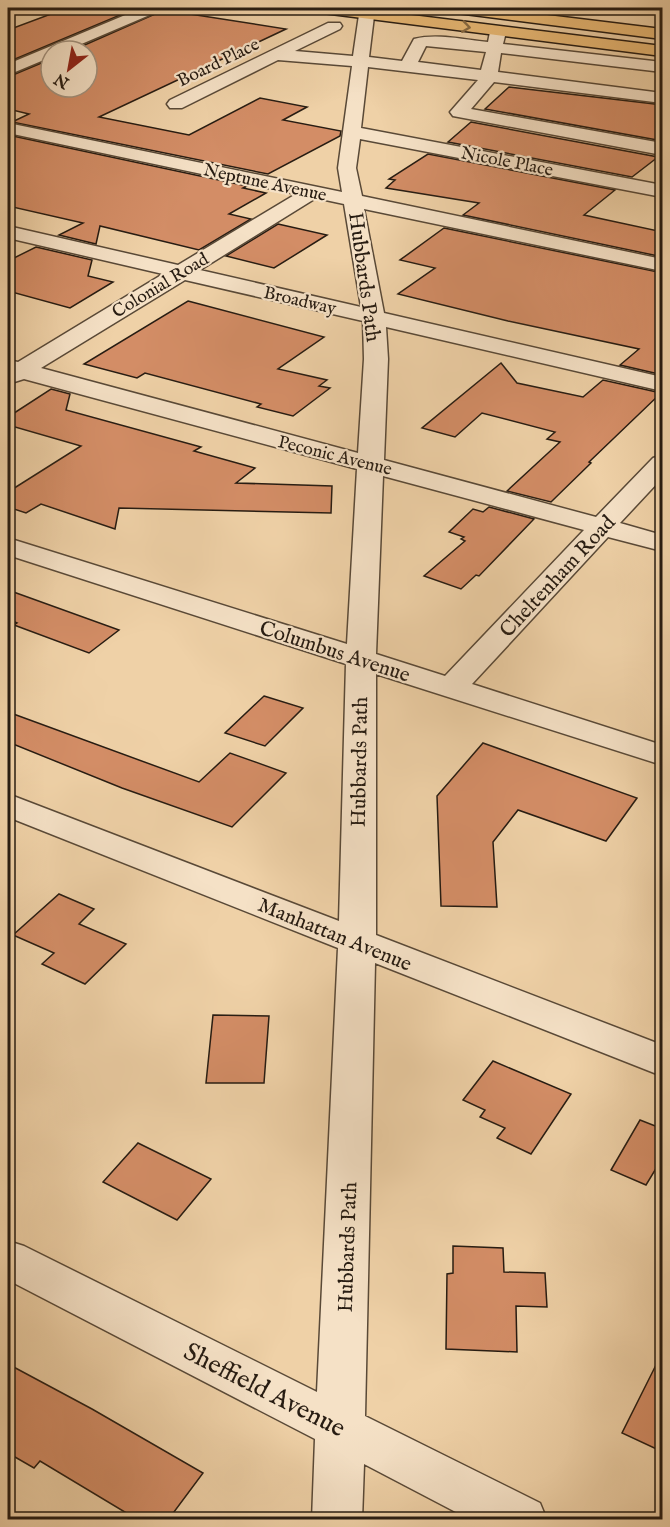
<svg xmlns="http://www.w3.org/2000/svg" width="670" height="1527" font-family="'IM FELL English',serif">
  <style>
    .building { fill: #d38d66; stroke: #271c12; stroke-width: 1.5 }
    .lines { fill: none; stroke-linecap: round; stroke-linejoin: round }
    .minor-casing { stroke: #594937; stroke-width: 3 }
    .major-casing { stroke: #271c12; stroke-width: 3 }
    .highway-casing { stroke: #271c12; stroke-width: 3 }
    .minor { fill: #f5e1c6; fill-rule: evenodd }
    .major { fill: #e8b874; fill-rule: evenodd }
    .highway { fill: #e8b874; fill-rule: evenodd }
    .oneway { stroke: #886a43 }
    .labels { text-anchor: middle; stroke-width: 4.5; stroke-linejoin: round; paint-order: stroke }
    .far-street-label { font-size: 18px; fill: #271c12; stroke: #f5e1c6 }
    .street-label { font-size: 21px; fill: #271c12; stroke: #f5e1c6 }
    .near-street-label { font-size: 26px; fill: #271c12; stroke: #f5e1c6 }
  </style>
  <rect width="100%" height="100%" fill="#efd1a7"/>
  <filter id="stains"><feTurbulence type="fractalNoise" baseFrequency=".00333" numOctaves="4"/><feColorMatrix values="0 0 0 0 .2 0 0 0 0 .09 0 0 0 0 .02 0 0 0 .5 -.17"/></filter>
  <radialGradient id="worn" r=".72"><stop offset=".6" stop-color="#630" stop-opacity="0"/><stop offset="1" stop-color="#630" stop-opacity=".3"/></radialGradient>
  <!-- building -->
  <g class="building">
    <polygon points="67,8 137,8 8,62 8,30"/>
    <polygon points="164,10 286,29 99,117 189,135 260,98 307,107 283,120 341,131 340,136 268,174 12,122 29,114 8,109 8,77 51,59 51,87 87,87 87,51 71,51"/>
    <polygon points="509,87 663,105 663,141 485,109"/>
    <polygon points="471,122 658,157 632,177 448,142"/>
    <polygon points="8,135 247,186 243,188 266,193 229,214 251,219 199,250 100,226 96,244 59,235 83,223 8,206"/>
    <polygon points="428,154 615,190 584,215 663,232 663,257 463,215 479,203 386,188 395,180 389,179"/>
    <polygon points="278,224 327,235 274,268 226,256"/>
    <polygon points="444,228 663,273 663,375 620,365 639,349 508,321 398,294 435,268 400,260"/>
    <polygon points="36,247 92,260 88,276 113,282 70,308 8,291 8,261"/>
    <polygon points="188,301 324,337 278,369 327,380 319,386 330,388 293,416 257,407 261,404 145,373 137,378 84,364"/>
    <polygon points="501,363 517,383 583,397 603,380 661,393 589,462 591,463 551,502 507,491 560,442 547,439 555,432 482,413 455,437 422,428"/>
    <polygon points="51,389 70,394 66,410 201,447 194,451 255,468 236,483 332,486 331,513 119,508 115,529 41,504 26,513 8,507 8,492 81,446 8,425 8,417"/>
    <polygon points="489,507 534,519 479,576 476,575 461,589 424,576 465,541 461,539 464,537 449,532 473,509 483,512"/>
    <polygon points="8,590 119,630 89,653 14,625 17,623 8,619"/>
    <polygon points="264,696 303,708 265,746 225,733"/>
    <polygon points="8,712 199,782 230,753 286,773 232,827 122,788 8,742"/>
    <polygon points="483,743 637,798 606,841 518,810 493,842 497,907 441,906 437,796"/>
    <polygon points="59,894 94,909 79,924 126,944 85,984 42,964 54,953 13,935"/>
    <polygon points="213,1015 269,1016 264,1083 206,1083"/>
    <polygon points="493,1061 571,1094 531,1154 497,1138 505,1128 480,1117 485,1110 463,1100"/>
    <polygon points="640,1120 663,1129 663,1157 646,1185 611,1170"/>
    <polygon points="138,1143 211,1179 177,1220 103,1182"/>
    <polygon points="453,1246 503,1248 504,1272 545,1273 547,1307 516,1306 517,1352 446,1349 447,1274 453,1273"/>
    <polygon points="663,1351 663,1452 622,1433"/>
    <polygon points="8,1364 92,1409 203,1473 168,1520 138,1520 40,1461 34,1468 8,1453"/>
  </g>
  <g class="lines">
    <!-- minor casing -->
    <g class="minor-casing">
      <g id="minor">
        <polygon points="142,8 162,8 159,11 65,51 51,51 51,57 8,75 8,64"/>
        <path d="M360 8H375L369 57 402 61 414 39C438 33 464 40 488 42L490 32 498 27 506 32 503 44 662 62V72L501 53 498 72 662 93V103L494 82 471 109 662 143V155L453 116 450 112 478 80 368 67 361 128 662 185V197L360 139 356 168 362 196 662 259V271L364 209 384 313 662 377V391L386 327 388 359 384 460 596 517 653 458 662 455V478L620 523 662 535V551L608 537 472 684 662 745V765L376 674V935L662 1045V1076L375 963 365 1416 540 1503 547 1520H471L364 1464 362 1520H312L315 1439 8 1280V1241L24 1246 317 1392 338 948 8 817V794L339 921 346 664 8 555V538L347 644 357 469 24 379 8 384V360L18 362 163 274 8 238V226L178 265 296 194 8 133V123L342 192 338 168 352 66 278 60 182 108H170L167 104 170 100 328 23H340L342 26 340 29 295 51 353 56ZM426 46 486 52 481 70 418 62ZM316 198 344 204 361 307 200 270ZM185 280 363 321 364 359 358 453 41 368ZM383 476 584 530 445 676 376 654Z"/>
      </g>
    </g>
    <!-- major casing -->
    <g class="major-casing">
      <polygon id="major" points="315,8 355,8 662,46 662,56 323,13"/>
    </g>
    <!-- highway casing -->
    <g class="highway-casing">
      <polygon id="highway" points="449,8 489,8 662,29 662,39 457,13"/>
    </g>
    <!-- minor -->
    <use href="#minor" class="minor"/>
    <!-- major -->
    <use href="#major" class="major"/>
    <!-- highway -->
    <use href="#highway" class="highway"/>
  </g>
  <!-- one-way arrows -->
  <defs><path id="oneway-chevron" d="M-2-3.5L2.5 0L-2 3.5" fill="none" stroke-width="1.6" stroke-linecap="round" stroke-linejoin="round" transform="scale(1.5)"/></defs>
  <use class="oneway" href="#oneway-chevron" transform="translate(466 27) rotate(8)"/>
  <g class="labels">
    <!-- far-street labels -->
    <g class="far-street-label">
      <text transform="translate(218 62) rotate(-26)" y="6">Board Place</text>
      <text transform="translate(507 161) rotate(11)" y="6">Nicole Place</text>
      <text transform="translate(265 182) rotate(12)" y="6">Neptune Avenue</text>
      <text transform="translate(160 285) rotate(-31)" y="6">Colonial Road</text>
      <text transform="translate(300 300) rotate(13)" y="6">Broadway</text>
      <text transform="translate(335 455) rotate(14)" y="6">Peconic Avenue</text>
    </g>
    <!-- street labels -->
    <g class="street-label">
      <text transform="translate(365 277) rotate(82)" y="7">Hubbards Path</text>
      <text transform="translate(557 576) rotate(-47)" y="7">Cheltenham Road</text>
      <text transform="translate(335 651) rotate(18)" y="7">Columbus Avenue</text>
      <text transform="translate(359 762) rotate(-89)" y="7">Hubbards Path</text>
      <text transform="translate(335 934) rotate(22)" y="7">Manhattan Avenue</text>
      <text transform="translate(347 1247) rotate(-88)" y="7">Hubbards Path</text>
    </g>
    <!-- near-street labels -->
    <g class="near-street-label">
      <text transform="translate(265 1389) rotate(27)" y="9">Sheffield Avenue</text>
    </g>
  </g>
  <!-- margin -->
  <rect width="670" height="1527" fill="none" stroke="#efd1a7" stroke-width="30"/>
  <rect x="9" y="9" width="652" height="1509" fill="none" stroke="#271c12" stroke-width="3"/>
  <rect x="15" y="15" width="640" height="1497" fill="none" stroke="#271c12" stroke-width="1.5"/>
  <!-- north arrow -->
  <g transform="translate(69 69) rotate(211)"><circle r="28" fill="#f5e1c6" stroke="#a3927e" stroke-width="1.5"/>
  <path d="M0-4.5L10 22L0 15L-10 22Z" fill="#8f2418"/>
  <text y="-9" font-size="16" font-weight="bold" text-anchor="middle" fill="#271c12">N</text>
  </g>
  <rect width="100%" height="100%" filter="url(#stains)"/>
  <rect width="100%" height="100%" fill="url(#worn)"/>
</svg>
